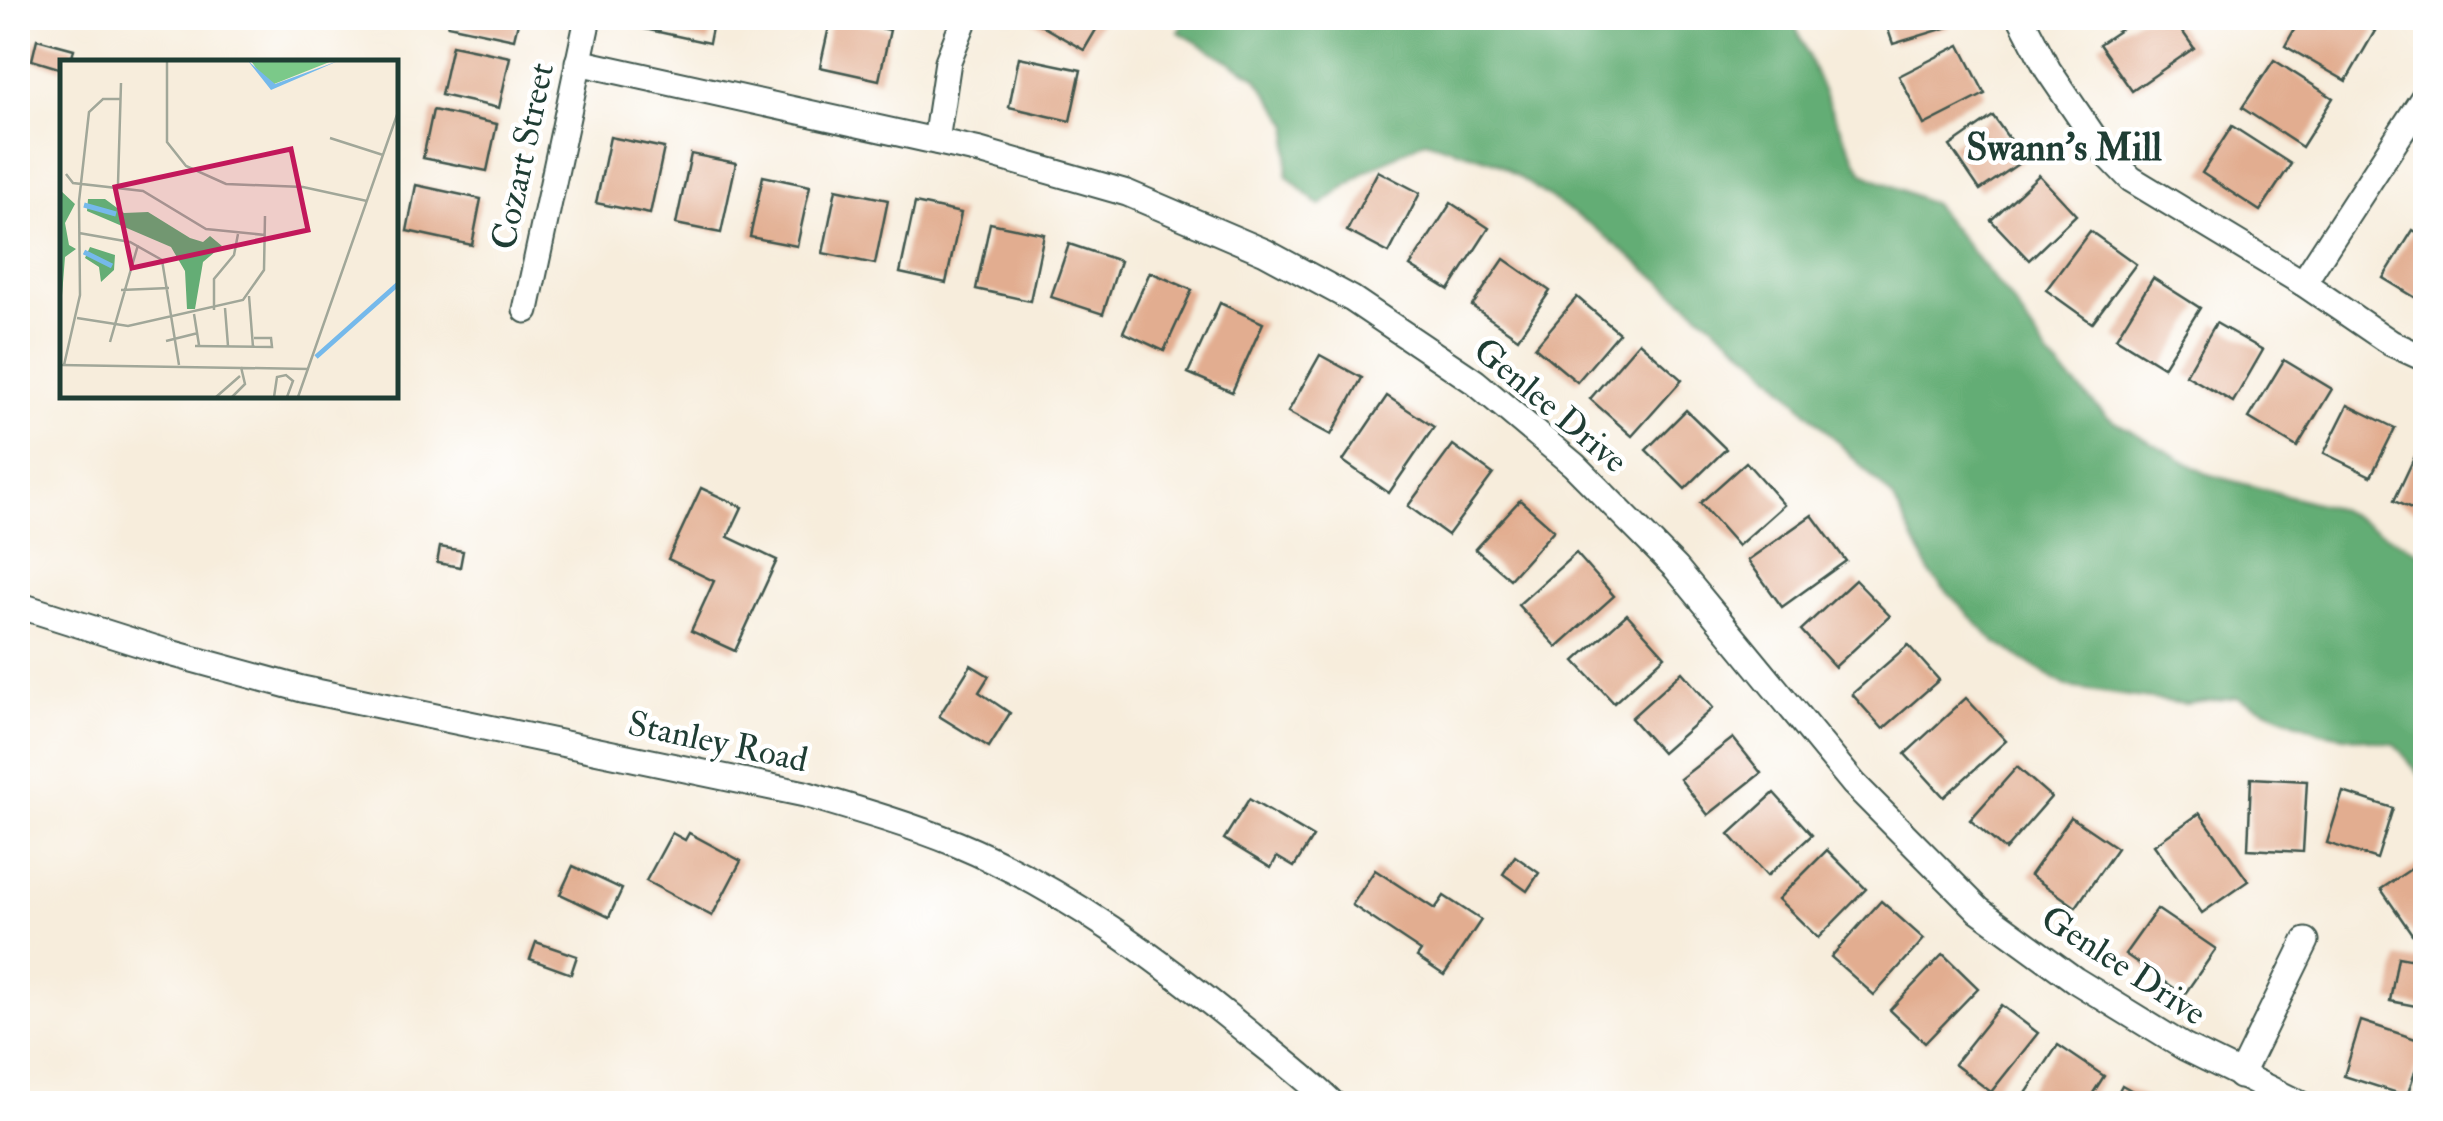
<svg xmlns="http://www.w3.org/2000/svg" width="2443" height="1121" font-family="'IM FELL Double Pica',serif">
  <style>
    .forest { fill: #64ad75; stroke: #427554; stroke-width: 2.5 }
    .building { fill: #e2ad90 }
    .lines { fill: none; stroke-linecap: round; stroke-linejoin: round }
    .minor-casing { stroke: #3f574d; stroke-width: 29 }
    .minor { stroke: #fff; stroke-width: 25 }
    .labels { text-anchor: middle; stroke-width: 9; stroke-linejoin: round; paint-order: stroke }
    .street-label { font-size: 35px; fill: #1f3d34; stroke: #fff }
    .neighbourhood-label { font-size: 38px; font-weight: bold; fill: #1f3d34; stroke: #fff }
    .inset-river { fill: none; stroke: #75b9eb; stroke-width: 5 }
    .inset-road { fill: none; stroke: #a1a799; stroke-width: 2.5 }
    .view { fill: #c2185b; fill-opacity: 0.15; stroke: #c2185b; stroke-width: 5 }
    .inset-edge { fill: none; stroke: #1f3d34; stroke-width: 5 }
  </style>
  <rect width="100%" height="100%" fill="#fff"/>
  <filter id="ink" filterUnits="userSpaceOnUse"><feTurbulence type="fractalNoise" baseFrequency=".01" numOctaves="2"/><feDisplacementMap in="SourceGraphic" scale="20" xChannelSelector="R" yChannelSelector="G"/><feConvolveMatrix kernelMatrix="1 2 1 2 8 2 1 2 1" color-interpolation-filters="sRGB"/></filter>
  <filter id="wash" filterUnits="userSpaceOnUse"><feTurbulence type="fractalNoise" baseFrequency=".0048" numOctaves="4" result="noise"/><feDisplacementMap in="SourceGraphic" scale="40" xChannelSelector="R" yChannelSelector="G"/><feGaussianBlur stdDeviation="2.25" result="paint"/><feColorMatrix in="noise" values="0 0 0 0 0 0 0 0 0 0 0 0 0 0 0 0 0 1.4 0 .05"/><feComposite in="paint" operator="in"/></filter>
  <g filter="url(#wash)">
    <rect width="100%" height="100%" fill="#f7eddc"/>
    <!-- forest -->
    <polygon class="forest" points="1185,18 1792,18 1832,112 1863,173 1933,204 2015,305 2050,359 2107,417 2207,474 2338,509 2425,555 2425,781 2394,744 2321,732 2238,697 2185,704 2068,687 1995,642 1932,576 1893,498 1755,358 1594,227 1496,162 1425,140 1365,172 1320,206 1287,176 1290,125 1256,77 1179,32"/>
    <g id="blocks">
      <!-- building -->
      <g class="building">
        <polygon points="450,18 519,18 514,39 448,25"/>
        <polygon points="648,18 714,18 709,43 645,29"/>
        <polygon points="831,18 890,30 879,80 820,67"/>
        <polygon points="1028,18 1103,18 1084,50"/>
        <polygon points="1884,18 1946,18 1949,27 1893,44"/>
        <polygon points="2138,18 2173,18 2194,48 2132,91 2099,44"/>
        <polygon points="2301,18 2351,18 2375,31 2346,81 2285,46"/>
        <polygon points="37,39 74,49 71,62 62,62 62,69 32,60"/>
        <polygon points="452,45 510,57 499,108 441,95"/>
        <polygon points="1960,45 1985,94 1924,125 1899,76"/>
        <polygon points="1019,57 1081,70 1070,121 1009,107"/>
        <polygon points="2274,60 2333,98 2302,147 2242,108"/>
        <polygon points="433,110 497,124 487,171 423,158"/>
        <polygon points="1993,116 2024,160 1980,190 1950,146"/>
        <polygon points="2232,126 2291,164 2260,211 2202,173"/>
        <polygon points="610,137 664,148 650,214 596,203"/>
        <polygon points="691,154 736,163 721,233 676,224"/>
        <polygon points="1378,171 1420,193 1389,253 1347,231"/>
        <polygon points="2039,175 2076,215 2029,260 1991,220"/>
        <polygon points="763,176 810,186 797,246 750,237"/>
        <polygon points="416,185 481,199 472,245 407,231"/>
        <polygon points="836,189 888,200 875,264 823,253"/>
        <polygon points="915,203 961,213 946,283 900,273"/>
        <polygon points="1451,203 1489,228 1449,290 1410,266"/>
        <polygon points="990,223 1044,234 1030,301 976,289"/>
        <polygon points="2413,230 2426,238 2426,304 2383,278"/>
        <polygon points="2090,231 2136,264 2092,323 2046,290"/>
        <polygon points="1069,244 1120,261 1103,314 1051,297"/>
        <polygon points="1504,259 1550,291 1518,338 1472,306"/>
        <polygon points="1150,272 1192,290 1164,351 1123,332"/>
        <polygon points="2153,278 2200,308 2163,367 2116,338"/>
        <polygon points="1577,297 1619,333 1577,382 1535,347"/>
        <polygon points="1220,303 1263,323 1232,392 1188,373"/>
        <polygon points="2216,323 2263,350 2233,402 2186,375"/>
        <polygon points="1639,342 1682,380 1632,436 1590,399"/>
        <polygon points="1320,355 1362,378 1331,435 1288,412"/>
        <polygon points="2284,360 2332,389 2297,447 2249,418"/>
        <polygon points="1387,396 1434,427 1389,493 1343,461"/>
        <polygon points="2348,405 2395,428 2371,476 2324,453"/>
        <polygon points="1686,410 1726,449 1685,489 1646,450"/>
        <polygon points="2423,439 2426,440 2426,516 2394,501"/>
        <polygon points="1453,445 1493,474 1448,535 1408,506"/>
        <polygon points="1746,462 1784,505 1738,546 1700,503"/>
        <polygon points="701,488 742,507 728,537 777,560 735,651 691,631 714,581 668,559"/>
        <polygon points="1520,500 1554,530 1510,579 1475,549"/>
        <polygon points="1812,515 1846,561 1782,607 1748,560"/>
        <polygon points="440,547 463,551 460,567 437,563"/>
        <polygon points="1576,553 1614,596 1557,647 1518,605"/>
        <polygon points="1855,580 1890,616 1835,667 1801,630"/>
        <polygon points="1627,614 1665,656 1614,703 1575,661"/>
        <polygon points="1908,645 1939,680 1883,729 1852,694"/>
        <polygon points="971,665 989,676 979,692 1010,713 989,747 939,716"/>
        <polygon points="1682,672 1713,708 1662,753 1631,718"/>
        <polygon points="1966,698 2006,741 1944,797 1905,754"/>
        <polygon points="1733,738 1761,773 1708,815 1680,779"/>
        <polygon points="2017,767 2051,797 2005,850 1970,820"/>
        <polygon points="2251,778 2307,781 2303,852 2248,849"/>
        <polygon points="2343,792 2393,808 2377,859 2327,843"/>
        <polygon points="1774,793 1812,835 1767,876 1729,834"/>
        <polygon points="1249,799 1313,837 1294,867 1277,857 1271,868 1224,839"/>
        <polygon points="2200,813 2248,881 2202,913 2154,845"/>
        <polygon points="2071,817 2117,848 2076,907 2030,875"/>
        <polygon points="672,833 685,840 689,833 741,861 712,916 646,881"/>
        <polygon points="1827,850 1866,889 1818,938 1778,899"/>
        <polygon points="1515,856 1539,873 1527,891 1503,874"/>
        <polygon points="2426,859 2426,925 2412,934 2381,889"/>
        <polygon points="573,866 622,889 609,917 560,894"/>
        <polygon points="1375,870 1435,909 1444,896 1481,920 1444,975 1417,957 1421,951 1352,905"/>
        <polygon points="1881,901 1924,939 1874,995 1831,957"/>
        <polygon points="2157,909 2216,949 2184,995 2125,954"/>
        <polygon points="536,942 577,956 571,974 530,959"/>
        <polygon points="1943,954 1978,988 1925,1043 1890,1010"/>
        <polygon points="2398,957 2426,962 2426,1008 2390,1001"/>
        <polygon points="2001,1005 2038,1033 1991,1092 1954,1064"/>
        <polygon points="2361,1021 2425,1042 2407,1096 2344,1076"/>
        <polygon points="2058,1045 2104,1076 2086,1104 2019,1104"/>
        <polygon points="2122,1085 2156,1104 2112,1104"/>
      </g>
    </g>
  </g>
  <g filter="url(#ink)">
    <use href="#blocks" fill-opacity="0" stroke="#3f574d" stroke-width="2.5"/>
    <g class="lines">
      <!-- minor casing -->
      <g class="minor-casing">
        <g id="minor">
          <polyline points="2021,18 2048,70 2101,148 2131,179 2303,283 2391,343 2426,359"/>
          <polyline points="578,62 980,151 1127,193 1265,252 1352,299 1475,382 1574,465 1676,568 1854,784 1979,910 2075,980 2184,1047 2300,1104"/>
          <polyline points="936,141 948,61 965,18"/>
          <polyline points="2303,283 2426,94"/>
          <polyline points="526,310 588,18"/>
          <path d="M18 605 163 651 302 689 805 794C856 809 908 824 957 844 1065 889 1161 961 1251 1035 1279 1057 1308 1079 1333 1104"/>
          <polyline points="2240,1076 2306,941"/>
        </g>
      </g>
      <!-- minor -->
      <use href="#minor" class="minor"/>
    </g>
  </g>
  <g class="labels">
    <!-- street labels -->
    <g class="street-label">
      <text transform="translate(522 156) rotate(-78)" y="12">Cozart Street</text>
      <text transform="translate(1551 405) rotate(40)" y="12">Genlee Drive</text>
      <text transform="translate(718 741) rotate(12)" y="12">Stanley Road</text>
      <text transform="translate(2124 965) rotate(33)" y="12">Genlee Drive</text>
    </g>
    <!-- neighbourhood labels -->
    <g class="neighbourhood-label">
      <text x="2064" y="160">Swann's Mill</text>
    </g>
  </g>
  <!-- overview -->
  <g transform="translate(60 60)">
    <rect width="338" height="338" fill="#f7eddc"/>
    <path d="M191 1H272L209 26Z" fill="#7bc989"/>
    <path d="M0 130 15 144 5 163 9 185 16 189 5 197 0 261ZM45 139 64 153 88 152 130 178 143 182 150 176 162 186 143 202 135 249H127L125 211 111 187 27 151 28 139ZM30 187 55 195 54 210 41 222 39 207 25 198Z" fill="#64ad75"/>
    <path d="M188 1 215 24 278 1 211 30Z" fill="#75b9eb"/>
    <path class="inset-river" d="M24 145 56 154M24 192 52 206M256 297 338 224"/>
    <path class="inset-road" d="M107 1V82L126 106 166 124 243 127 307 141M270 78 323 95M6 114 13 123 83 131 146 169 205 175M58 124 61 23M19 173 70 182 102 200 119 305M61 230 109 228M189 236 193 287M165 248 168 286M154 250V219L174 195 178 174M134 254 139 285M17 258 68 266 183 240 204 210 205 156M106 281 138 273M50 282 78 185M135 286 212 287 211 278H194M0 305 249 309M4 305 20 235 19 141 29 52 43 39H61M156 337 180 316M172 337 185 324 181 307M214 337 217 317 226 315 233 321 227 337M238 337 338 52"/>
    <path class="view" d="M231 89 248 170 72 208 55 127Z"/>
    <rect width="338" height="338" class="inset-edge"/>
  </g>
  <!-- margin -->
  <rect width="2443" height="1121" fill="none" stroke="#fff" stroke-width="60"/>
</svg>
